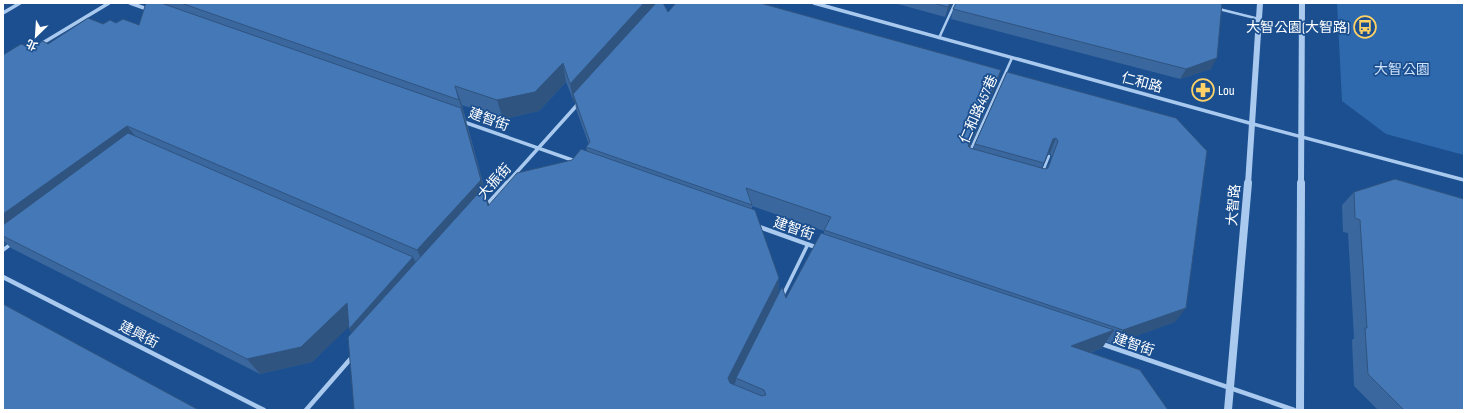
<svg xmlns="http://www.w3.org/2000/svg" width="1467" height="413" font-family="'Sofia Sans Condensed','Noto Sans TC',sans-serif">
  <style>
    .green { fill: #2e69ad }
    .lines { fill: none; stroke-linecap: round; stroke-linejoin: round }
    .service-far1 { stroke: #a9c9ee; stroke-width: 2.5 }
    .service { stroke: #a9c9ee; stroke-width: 3.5 }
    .minor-far1 { stroke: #a9c9ee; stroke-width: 3.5 }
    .minor { stroke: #a9c9ee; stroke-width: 4.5 }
    .tertiary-far1 { stroke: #a9c9ee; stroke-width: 6 }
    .tertiary { stroke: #a9c9ee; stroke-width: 8 }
    .wall { fill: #3a679d; fill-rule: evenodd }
    .shaded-wall { fill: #305480 }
    .building { fill: #4478b7; stroke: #305480 }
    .labels { text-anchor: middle; stroke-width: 3.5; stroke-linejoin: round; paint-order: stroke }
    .poi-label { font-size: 14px; fill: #fff; stroke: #1b4f8f; text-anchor: end }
    .park-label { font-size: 14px; fill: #cfe3fa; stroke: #1b4f8f }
    .street-label { font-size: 14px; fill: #fff; stroke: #1b4f8f }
  </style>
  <rect width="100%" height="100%" fill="#1b4f8f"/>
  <!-- green -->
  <polygon class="green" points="1337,3 1464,3 1464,155 1386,134 1342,101"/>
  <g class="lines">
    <!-- service-far1 -->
    <g class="service-far1">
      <polyline points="1219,9 1259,19"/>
      <polyline points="939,38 955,3"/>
      <polyline points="970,151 1012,58"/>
      <polyline points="1043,171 1049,156"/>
    </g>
    <!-- service -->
    <g class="service">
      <polyline points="3,250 11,244"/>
      <polyline points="783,295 808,244"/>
    </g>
    <!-- minor-far1 -->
    <g class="minor-far1">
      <polyline points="130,3 147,9"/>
      <polyline points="814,3 1253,124 1464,180"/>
      <polyline points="3,13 20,3"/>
      <polyline points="41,44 109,3"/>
      <polyline points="461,121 575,161"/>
      <polyline points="506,184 578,104"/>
    </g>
    <!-- minor -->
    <g class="minor">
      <polyline points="485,207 507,183"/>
      <polyline points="757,226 818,248"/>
      <polyline points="3,277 264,410"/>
      <polyline points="1099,343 1294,410"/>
      <polyline points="306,410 353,356"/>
    </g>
    <!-- tertiary-far1 -->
    <g class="tertiary-far1">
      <polyline points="1248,184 1260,3"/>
      <polyline points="1301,184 1302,3"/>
    </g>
    <!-- tertiary -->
    <g class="tertiary">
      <polyline points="1228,410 1248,183"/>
      <polyline points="1300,410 1301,183"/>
    </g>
  </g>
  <!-- wall -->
  <g class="wall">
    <path d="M146 3H663L668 12 1001 70 996 86 970 148 973 149 975 144 1176 118 1175 322 1113 344 1106 342 1102 348 1090 353 1168 410H355L354 409 352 333 349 329V326L312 362 260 374 11 248 6 243 5 245 3 244V55L48 44 103 24 116 23 139 25ZM566 82 574 102 575 101 576 109 589 145 586 147 587 151 572 160 489 205 462 105 503 119 539 111ZM1050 153 1052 157 1047 168 1045 169 1042 168 1047 155ZM752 206 824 231V234L786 298 778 295 779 278 752 209Z"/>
    <polygon points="894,3 952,3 945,17"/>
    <polygon points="953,9 1211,69 1180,79 951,19"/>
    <polygon points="1354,192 1464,410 1378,410 1354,386 1352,340 1354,338 1348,233 1343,232 1342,205"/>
  </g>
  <!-- shaded-wall -->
  <g class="shaded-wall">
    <polygon points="644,3 659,3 573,94 575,101 574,102 570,84"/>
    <polygon points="950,3 952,3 945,17 948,7"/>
    <polygon points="1217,58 1211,69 1180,79 1186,69"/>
    <polygon points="563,63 566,82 539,111 503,119 497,100"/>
    <polygon points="1001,70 996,86 963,162 968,146"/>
    <polygon points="455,86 462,105 465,119 459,100"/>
    <polygon points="461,108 467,126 487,199 490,207 426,268 417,250"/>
    <polygon points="127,126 142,144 3,236 3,214"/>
    <polygon points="1056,138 1050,153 1046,155 1053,139"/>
    <polygon points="3,240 6,243 5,245 3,243"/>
    <polygon points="413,257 421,273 359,344 349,329"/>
    <polygon points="779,278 778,297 736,378 736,381 728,396 728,378"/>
    <polygon points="347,303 357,319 312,362 260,374 247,359"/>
    <polygon points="1186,308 1175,322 1113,344 1123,330"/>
    <polygon points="1114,330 1102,348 1061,363 1071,346"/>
  </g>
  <!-- building -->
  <g class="building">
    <polygon points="146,3 161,3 461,108 481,180 417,250 127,126 3,214 3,55 21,44 32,48 43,41 48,44 88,18 103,24 110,20 116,23 123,19 139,25"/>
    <polygon points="181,3 644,3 570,84 563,63 535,92 497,100 455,86 459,100"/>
    <polygon points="656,3 663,3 668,12 676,3 760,3 1001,70 968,146 970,148 1045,169 1048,168 1058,141 1056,138 1053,139 1044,163 975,144 1007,72 1176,118 1207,151 1186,308 1123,330 824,230 831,217 746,188 752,205 586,147 590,142 573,94"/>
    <polygon points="933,3 950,3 948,7"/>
    <polygon points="956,3 1222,3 1217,58 1186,69 953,9"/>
    <polygon points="128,133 413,257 349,329 347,303 301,347 247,359 3,236 3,225"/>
    <polygon points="581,149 755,210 779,278 728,378 730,383 762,396 766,395 764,390 736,378 782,287 786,298 821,233 1114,330 1071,346 1140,370 1168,410 357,410 354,409 348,337 483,188 488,206 517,173 572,160"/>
    <polygon points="1395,179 1464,199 1464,410 1404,410 1368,374 1365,328 1367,328 1360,220 1355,218 1354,192"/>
    <polygon points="3,304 197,409 197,410 3,410"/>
  </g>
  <!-- icons -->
  <defs>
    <g id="bus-ring" transform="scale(1.15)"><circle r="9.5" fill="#1b4f8f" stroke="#ffd166" stroke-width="1.5"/><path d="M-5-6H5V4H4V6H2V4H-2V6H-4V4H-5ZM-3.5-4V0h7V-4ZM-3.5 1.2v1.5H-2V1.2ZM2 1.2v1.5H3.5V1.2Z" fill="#ffd166"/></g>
    <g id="pharmacy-ring" transform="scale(1.15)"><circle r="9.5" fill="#1b4f8f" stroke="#ffd166" stroke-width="1.5"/><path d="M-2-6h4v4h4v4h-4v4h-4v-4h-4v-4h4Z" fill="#ffd166"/></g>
  </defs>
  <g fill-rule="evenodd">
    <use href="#bus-ring" x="1365" y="27"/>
    <use href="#pharmacy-ring" x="1203" y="90"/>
  </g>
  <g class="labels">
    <!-- poi labels -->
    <g class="poi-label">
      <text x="1350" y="32">大智公園(大智路)</text>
      <text x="1218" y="95" text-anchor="start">Lou</text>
    </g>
    <!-- park labels -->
    <g class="park-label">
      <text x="1402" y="74">大智公園</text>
    </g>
    <!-- street labels -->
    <g class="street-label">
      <text transform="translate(1142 82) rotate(15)" y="5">仁和路</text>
      <text transform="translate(978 109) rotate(-66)" y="5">仁和路457巷</text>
      <text transform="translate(489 119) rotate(20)" y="5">建智街</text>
      <text transform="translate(494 181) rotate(-48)" y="5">大振街</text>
      <text transform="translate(1233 205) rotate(-85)" y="5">大智路</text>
      <text transform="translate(794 228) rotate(19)" y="5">建智街</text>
      <text transform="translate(139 334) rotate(27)" y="5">建興街</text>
      <text transform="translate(1134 344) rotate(19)" y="5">建智街</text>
    </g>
  </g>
  <!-- border -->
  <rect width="1467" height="413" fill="none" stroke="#ffffff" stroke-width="8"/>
  <!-- north arrow -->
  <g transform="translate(36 36) rotate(205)" stroke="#1b4f8f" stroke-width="3" paint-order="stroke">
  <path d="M0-3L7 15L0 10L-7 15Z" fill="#ffffff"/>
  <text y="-6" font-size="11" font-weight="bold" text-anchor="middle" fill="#ffffff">北</text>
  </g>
</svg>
